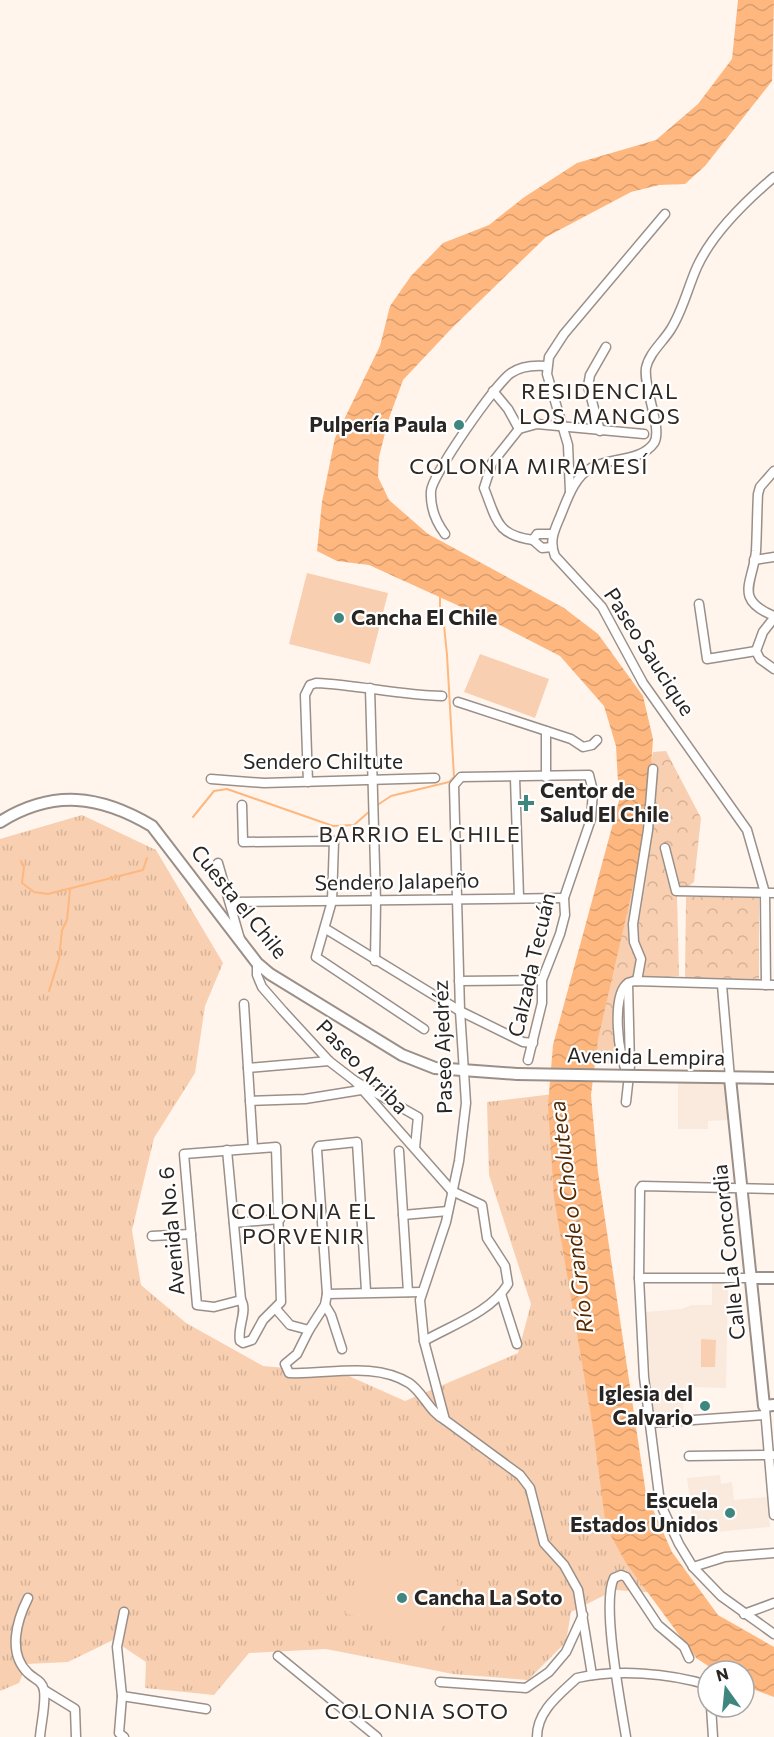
<svg xmlns="http://www.w3.org/2000/svg" width="774" height="1737" font-family="Commissioner,sans-serif">
  <style>
    .built { fill: #fae9dd }
    .grass { fill: url(#grass-tufts) }
    .park { fill: url(#park-crowns) }
    .garden { fill: #f8cfb0 }
    .water { fill: url(#water-waves) }
    .lines { fill: none; stroke-linecap: round; stroke-linejoin: round }
    .stream { stroke: #feb77f; stroke-width: 2 }
    .minor-casing { stroke: #9a9089; stroke-width: 11 }
    .major-casing { stroke: #9a9089; stroke-width: 14 }
    .minor { stroke: #fff; stroke-width: 8 }
    .major { stroke: #fff; stroke-width: 10 }
    .major-bridge-casing { stroke: #9a9089; stroke-width: 14; stroke-linecap: butt }
    .major-bridge { stroke: #fff; stroke-width: 10 }
    .poi-dot { fill: #3f867f; stroke: #fff; stroke-width: 2 }
    .labels { text-anchor: middle; stroke-width: 4.5; stroke-linejoin: round; paint-order: stroke }
    .poi-label { font-size: 21px; font-weight: bold; fill: #292523; stroke: #fff; text-anchor: end }
    .street-label { font-size: 21px; fill: #292523; stroke: #fff }
    .neighbourhood-label { font-size: 22px; letter-spacing: 1.5px; fill: #302923; stroke: #fff }
    .water-label { font-size: 22px; font-style: italic; fill: #562a00; stroke: #fff }
  </style>
  <defs>
    <pattern id="grass-tufts" width="24" height="20" patternUnits="userSpaceOnUse" patternTransform="scale(1.5)"><rect width="24" height="20" fill="#f8cfb0"/><path d="M3 7l-1-3M5 7V3M7 7l1-3M15 17l-1-3M17 17v-4M19 17l1-3" fill="none" stroke="#d5b297"/></pattern>
    <pattern id="park-crowns" width="20" height="18" patternUnits="userSpaceOnUse" patternTransform="scale(1.5)"><rect width="20" height="18" fill="#f8cfb0"/><path d="M2 6a3 3 0 1 1 6 0M12 15a3 3 0 1 1 6 0" fill="none" stroke="#d5b297"/></pattern>
    <pattern id="water-waves" width="16" height="10" patternUnits="userSpaceOnUse" patternTransform="scale(1.5)"><rect width="16" height="10" fill="#feb77f"/><path d="M0 5q4-4 8 0t8 0" fill="none" stroke="#da9d6d"/></pattern>
  </defs>
  <rect width="100%" height="100%" fill="#fff5ed"/>
  <!-- built -->
  <g class="built">
    <polygon points="678,1082 726,1082 729,1120 708,1121 708,1129 678,1129"/>
    <polygon points="712,1281 728,1281 726,1388 691,1387 691,1397 684,1397 683,1417 653,1420 646,1312 681,1309 692,1305 712,1305"/>
    <polygon points="720,1475 721,1484 732,1482 734,1500 767,1497 770,1527 694,1534 687,1478"/>
  </g>
  <!-- grass -->
  <polygon class="grass" points="82,815 156,850 223,963 205,1006 195,1073 154,1138 132,1230 141,1285 186,1323 263,1366 342,1373 405,1401 518,1353 531,1304 489,1175 487,1102 562,1093 601,1346 675,1594 615,1590 571,1612 566,1642 528,1680 453,1674 326,1649 249,1653 214,1695 145,1688 146,1662 113,1640 68,1662 27,1664 19,1683 0,1691 0,839"/>
  <!-- park -->
  <g class="park">
    <polygon points="666,751 701,818 694,882 677,895 679,976 638,978 631,988 629,1008 622,1020 627,1065 583,1062 630,875 653,752"/>
    <polygon points="686,897 759,897 759,979 685,978"/>
  </g>
  <!-- garden -->
  <g class="garden">
    <polygon points="307,573 388,593 370,664 289,644"/>
    <polygon points="480,654 549,679 535,718 464,692"/>
    <polygon points="701,1339 716,1340 715,1367 701,1367"/>
    <polygon points="367,1551 458,1582 437,1644 345,1613"/>
  </g>
  <!-- water -->
  <polygon class="water" points="738,0 774,0 772,81 705,166 685,184 659,185 631,192 546,237 451,329 403,380 388,421 379,457 378,477 389,500 428,534 564,608 598,634 643,696 653,739 647,826 598,1039 591,1095 598,1172 646,1494 672,1552 718,1615 774,1647 774,1697 744,1686 744,1671 716,1671 696,1658 626,1563 606,1527 593,1428 554,1198 548,1105 553,1045 619,801 616,746 604,706 560,656 490,620 369,565 337,561 317,551 322,502 335,438 380,346 390,306 411,276 443,243 489,225 523,198 577,163 656,140 698,104 732,59"/>
  <g class="lines">
    <!-- stream -->
    <g class="stream">
      <polyline points="376,806 391,796 449,782 454,777 447,655 444,625 440,613 440,597"/>
      <polyline points="193,817 214,791 227,789 333,826 354,825 371,810"/>
      <polyline points="21,861 24,867 22,883 34,892 48,894 143,870 147,858"/>
      <polyline points="49,991 59,959 62,930 67,920 70,890"/>
    </g>
    <!-- minor casing -->
    <g class="minor-casing">
      <g id="minor">
        <polyline points="493,391 508,409 519,429"/>
        <polyline points="600,431 588,386 590,375 606,347"/>
        <path d="M774 471 760 487 758 494C757 513 757 532 756 551 753 583 733 599 774 616"/>
        <polyline points="570,492 568,445 547,374 549,357 564,334 665,214"/>
        <path d="M445 534C436 522 430 507 431 491 432 475 496 383 511 373 521 366 534 365 546 366"/>
        <path d="M552 534H537L533 540C496 535 497 520 484 488L492 463 519 429 537 424 644 434"/>
        <polyline points="533,540 542,548 552,547"/>
        <polyline points="754,560 774,557"/>
        <polyline points="699,604 707,659 756,651"/>
        <polyline points="774,618 763,632 756,651 760,659 774,669"/>
        <polyline points="370,688 376,902 375,961"/>
        <polyline points="458,702 571,739 583,747 592,745 597,740"/>
        <polyline points="546,777 546,731"/>
        <polyline points="515,778 519,897"/>
        <polyline points="211,779 264,783 435,778"/>
        <path d="M308 782 305 695 310 685 316 683C359 685 399 695 442 696"/>
        <polyline points="242,805 243,842 334,841 332,901 316,957 424,1029"/>
        <polyline points="665,848 676,891 774,893"/>
        <polyline points="218,863 240,939"/>
        <polyline points="231,902 564,898"/>
        <polyline points="326,929 460,1011 523,1042 533,1043"/>
        <path d="M257 963V975L262 987 283 1011 329 1061 355 1081 452 1191 482 1205 487 1238 505 1266 508 1284C491 1312 452 1325 424 1341"/>
        <polyline points="459,981 542,980"/>
        <polyline points="637,981 641,959 634,942 633,924 648,830 653,769"/>
        <path d="M628 983C611 994 618 1059 628 1074"/>
        <polyline points="722,985 730,1078"/>
        <path d="M766 985 765 893 747 830 643 683 602 607 555 556C549 541 554 531 560 517 567 500 574 477 591 468 609 457 641 462 654 443 663 429 643 388 646 368 649 353 663 342 671 329 683 310 688 287 697 267 712 234 747 200 774 177"/>
        <polyline points="244,1004 253,1148"/>
        <polyline points="528,1060 542,1003 542,980 560,934 565,915 564,898 591,819 593,791 589,775 461,777 454,785 460,1011 466,1103 459,1161 446,1222 420,1300 424,1341 445,1420 520,1475 530,1488 544,1543 564,1565 578,1590 592,1675"/>
        <polyline points="248,1068 329,1061"/>
        <polyline points="355,1081 418,1117 415,1148"/>
        <polyline points="250,1101 305,1099 361,1090"/>
        <polyline points="626,1102 630,1066 628,983 634,981 774,985"/>
        <path d="M276 1147 281 1302 263 1320 252 1340 243 1343 240 1341C237 1327 248 1311 241 1300L214 1307 197 1305 184 1154Z"/>
        <polyline points="227,1150 241,1300"/>
        <polyline points="399,1151 408,1292"/>
        <polyline points="774,1189 642,1186 640,1189 639,1278 644,1377 660,1503 679,1544 693,1567 721,1596 774,1634"/>
        <polyline points="403,1215 448,1211"/>
        <polyline points="234,1223 280,1219"/>
        <polyline points="152,1236 191,1234"/>
        <polyline points="639,1278 751,1278"/>
        <polyline points="327,1294 317,1150 319,1146 357,1142 366,1291"/>
        <polyline points="501,1294 517,1344"/>
        <polyline points="325,1305 331,1315 342,1349"/>
        <polyline points="276,1309 290,1325 309,1330 325,1305 327,1294 422,1292"/>
        <path d="M309 1330 297 1354 285 1364 289 1373C327 1375 374 1361 409 1383 423 1392 430 1413 445 1420"/>
        <polyline points="765,1409 774,1515"/>
        <polyline points="651,1423 765,1415"/>
        <polyline points="689,1456 772,1455"/>
        <polyline points="693,1567 725,1557 774,1553"/>
        <path d="M28 1598C17 1620 7 1653 28 1673 34 1679 42 1680 44 1690 46 1704 41 1723 40 1737"/>
        <polyline points="124,1612 117,1647 122,1696 119,1733 124,1737"/>
        <polyline points="744,1614 774,1603"/>
        <polyline points="278,1656 377,1737"/>
        <polyline points="440,1682 526,1688 549,1672 566,1652 583,1615"/>
        <polyline points="44,1690 75,1709 76,1737"/>
        <polyline points="122,1696 206,1709"/>
        <polyline points="711,1707 713,1737"/>
        <path d="M537 1737C537 1711 559 1695 577 1678 618 1669 668 1673 708 1685"/>
        <path d="M626 1737C621 1705 601 1603 614 1578L621 1575 626 1577 658 1625 684 1647 689 1658"/>
      </g>
    </g>
    <!-- major casing -->
    <g class="major-casing">
      <g id="major">
        <path d="M0 822C53 789 100 795 152 826L257 963 270 974 402 1055 435 1068 517 1074"/>
        <polyline points="639,1076 774,1078"/>
        <polyline points="730,1078 764,1406 774,1405"/>
        <polyline points="751,1278 774,1278"/>
      </g>
    </g>
    <!-- minor -->
    <use href="#minor" class="minor"/>
    <!-- major -->
    <use href="#major" class="major"/>
    <!-- major-bridge casing -->
    <g class="major-bridge-casing">
      <polyline id="major-bridge" points="517,1074 639,1076"/>
    </g>
    <!-- major-bridge -->
    <use href="#major-bridge" class="major-bridge"/>
  </g>
  <!-- markers -->
  <g class="poi-dot">
    <circle cx="459" cy="425" r="6"/>
    <circle cx="339" cy="618" r="6"/>
    <path d="M523 794h6v6h6v6h-6v6h-6v-6h-6v-6h6z"/>
    <circle cx="705" cy="1406" r="6"/>
    <circle cx="730" cy="1513" r="6"/>
    <circle cx="402" cy="1598" r="6"/>
  </g>
  <g class="labels">
    <!-- poi labels -->
    <g class="poi-label">
      <text x="447" y="432">Pulpería Paula</text>
      <text x="351" y="625" text-anchor="start">Cancha El Chile</text>
      <text x="540" y="798" text-anchor="start">Centor de<tspan x="540" dy="24">Salud El Chile</tspan></text>
      <text x="693" y="1401">Iglesia del<tspan x="693" dy="24">Calvario</tspan></text>
      <text x="718" y="1508">Escuela<tspan x="718" dy="24">Estados Unidos</tspan></text>
      <text x="414" y="1605" text-anchor="start">Cancha La Soto</text>
    </g>
    <!-- street labels -->
    <g class="street-label">
      <text transform="translate(649 652) rotate(57)" y="7">Paseo Saucique</text>
      <text x="323" y="769">Sendero Chiltute</text>
      <text transform="translate(397 882) rotate(-1)" y="7">Sendero Jalapeño</text>
      <text transform="translate(239 902) rotate(51)" y="7">Cuesta el Chile</text>
      <text transform="translate(532 965) rotate(-77)" y="7">Calzada Tecuán</text>
      <text transform="translate(443 1047) rotate(-92)" y="7">Paseo Ajedréz</text>
      <text transform="translate(646 1057) rotate(1)" y="7">Avenida Lempira</text>
      <text transform="translate(362 1067) rotate(46)" y="7">Paseo Arriba</text>
      <text transform="translate(172 1231) rotate(-95)" y="7">Avenida No. 6</text>
      <text transform="translate(729 1252) rotate(-96)" y="7">Calle La Concordia</text>
    </g>
    <!-- neighbourhood labels -->
    <g class="neighbourhood-label">
      <text x="600" y="399">RESIDENCIAL<tspan x="600" dy="25">LOS MANGOS</tspan></text>
      <text x="529" y="474">COLONIA MIRAMESÍ</text>
      <text x="420" y="842">BARRIO EL CHILE</text>
      <text x="304" y="1219">COLONIA EL<tspan x="304" dy="25">PORVENIR</tspan></text>
      <text x="417" y="1719">COLONIA SOTO</text>
    </g>
    <!-- water labels -->
    <g class="water-label">
      <text transform="translate(571 1217) rotate(-97)" y="8">Río Grande o Choluteca</text>
    </g>
  </g>
  <!-- north arrow -->
  <g transform="translate(726 1689) rotate(345)"><circle r="28" fill="#ffffff" stroke="#a9a8a7" stroke-width="1.5"/>
  <path d="M0-4.5L10 22L0 15L-10 22Z" fill="#3f867f"/>
  <text y="-9" font-size="16" font-weight="bold" text-anchor="middle" fill="#292523">N</text>
  </g>
</svg>
